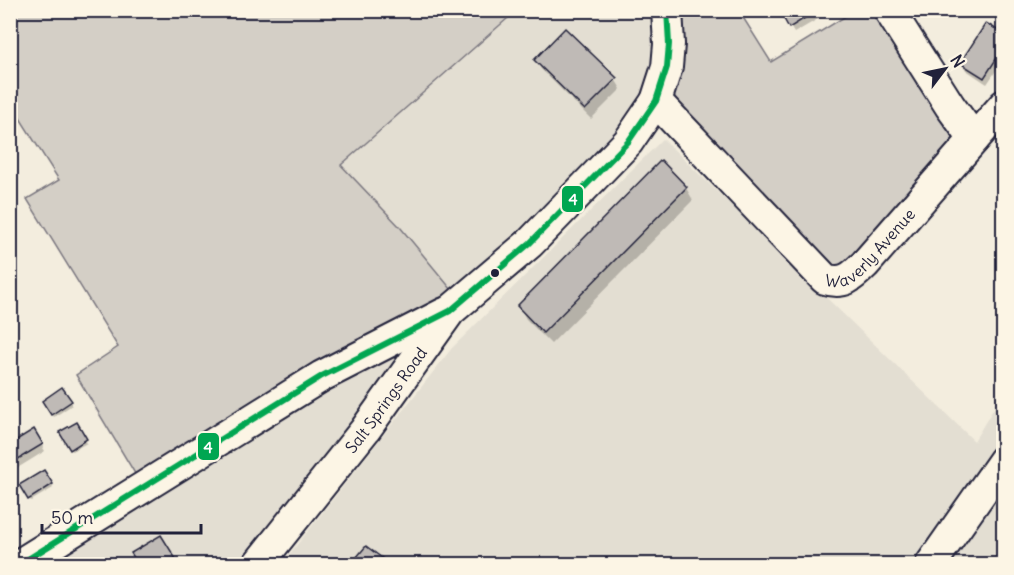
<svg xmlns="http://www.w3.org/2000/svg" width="1014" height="575" font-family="Delius,sans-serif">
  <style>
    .built { fill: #e3ded2 }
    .green { fill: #d4cfc6; stroke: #7b7880; stroke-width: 1.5 }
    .shadow { fill: #0003 }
    .building { fill: #bfbab6; stroke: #22223b; stroke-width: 1.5 }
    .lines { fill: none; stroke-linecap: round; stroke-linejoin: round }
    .minor-casing { stroke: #22223b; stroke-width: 34 }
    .minor { stroke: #fcf5e5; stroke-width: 30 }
    .bus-1-casing { stroke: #fcf5e5; stroke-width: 10 }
    .bus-1 { stroke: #00a651; stroke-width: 6 }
    .bus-dot { fill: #22223b; stroke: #fcf5e5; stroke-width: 2 }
    .labels { text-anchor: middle; stroke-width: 4.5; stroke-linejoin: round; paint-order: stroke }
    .street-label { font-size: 16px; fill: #22223b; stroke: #fcf5e5 }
    .line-badge { stroke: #fcf5e5; stroke-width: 2 }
    .badge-label { font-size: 16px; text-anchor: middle; font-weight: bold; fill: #fff }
  </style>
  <rect width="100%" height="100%" fill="#f3edde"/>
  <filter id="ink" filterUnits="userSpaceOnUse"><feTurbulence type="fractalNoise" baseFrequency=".0167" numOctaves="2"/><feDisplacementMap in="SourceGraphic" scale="12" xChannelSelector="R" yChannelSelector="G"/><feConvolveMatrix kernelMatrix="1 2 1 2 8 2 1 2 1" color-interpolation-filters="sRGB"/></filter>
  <g filter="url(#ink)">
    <!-- built -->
    <g class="built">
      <polygon points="516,11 667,11 656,101 461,301 400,227 341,165"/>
      <polygon points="663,139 974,441 1003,393 1003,564 282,564 452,348"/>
      <polygon points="450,311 258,564 20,564"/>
    </g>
    <!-- green -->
    <g class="green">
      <polygon points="11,11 516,11 341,165 400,227 461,301 143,487 76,375 118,347 27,199 59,180 11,104"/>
      <polygon points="667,11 739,11 771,62 854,11 889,11 974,139 842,282 656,101"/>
    </g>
    <!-- shadow -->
    <g class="shadow">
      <polygon points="830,10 830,12 794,33 781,11"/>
      <polygon points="1004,36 1004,59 987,84 966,70 962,63"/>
      <polygon points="536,60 615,79 621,89 591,119 541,69"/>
      <polygon points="686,188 693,200 551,344 526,319 519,306"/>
      <polygon points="62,389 72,405 54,417 44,401"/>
      <polygon points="76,424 87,443 72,451 61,432"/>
      <polygon points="33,432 45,451 11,472 10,446"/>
      <polygon points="43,472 53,488 31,501 21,486"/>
      <polygon points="160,537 177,564 140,564 133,553"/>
    </g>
    <!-- building -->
    <g class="building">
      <polygon points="779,10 818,10 789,28"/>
      <polygon points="986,23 1004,34 1004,47 984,78 960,63"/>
      <polygon points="565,28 617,78 585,110 534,60"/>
      <polygon points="661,160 687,187 543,333 517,306"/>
      <polygon points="62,387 72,401 51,415 42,401"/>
      <polygon points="77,422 87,439 70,450 59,432"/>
      <polygon points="34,429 43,444 10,464 10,444"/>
      <polygon points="44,470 53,484 28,500 19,485"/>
      <polygon points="161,535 179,564 138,564 131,553"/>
      <polygon points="366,546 390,564 351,564"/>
    </g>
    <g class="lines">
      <!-- minor casing -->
      <g class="minor-casing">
        <g id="minor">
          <polyline points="889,10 950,106 974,139"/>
          <path id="s1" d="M656 101 825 279C844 285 852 277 865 264L1004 105"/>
          <polyline points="20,564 322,376 445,313"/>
          <path id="s2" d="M258 564 365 430 450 311 530 243 628 142 656 101 667 67 669 44 667 10"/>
          <polyline points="931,564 1004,460"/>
        </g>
      </g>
      <!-- minor -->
      <use href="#minor" class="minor"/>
      <!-- bus-1 casing -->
      <g class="bus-1-casing">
        <polyline id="bus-1" points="20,564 322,376 450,311 530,243 628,142 656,101 667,67 669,44 667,10"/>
      </g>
      <!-- bus-1 -->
      <use href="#bus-1" class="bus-1"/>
    </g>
  </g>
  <!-- markers -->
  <circle class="bus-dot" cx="495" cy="273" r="5"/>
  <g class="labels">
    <!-- street labels -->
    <g class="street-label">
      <text dy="6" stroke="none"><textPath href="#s1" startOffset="304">Waverly Avenue</textPath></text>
      <text dy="6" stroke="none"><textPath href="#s2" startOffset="208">Salt Springs Road</textPath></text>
    </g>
  </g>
  <g class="line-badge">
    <rect x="561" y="185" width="23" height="28" rx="6" fill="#00a651"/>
    <rect x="197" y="432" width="23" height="29" rx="6" fill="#00a651"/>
  </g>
  <g class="badge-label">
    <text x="573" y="205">4</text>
    <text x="208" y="453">4</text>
  </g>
  <!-- margin -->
  <rect width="1014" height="575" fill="none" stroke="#fcf5e5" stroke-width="36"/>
  <rect x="18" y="18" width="978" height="539" fill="none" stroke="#22223b" stroke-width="2" filter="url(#ink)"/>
  <!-- north arrow -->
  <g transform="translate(945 69) rotate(58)" stroke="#fcf5e5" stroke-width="4.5" paint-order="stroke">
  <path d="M0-4.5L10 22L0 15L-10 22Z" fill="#22223b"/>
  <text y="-9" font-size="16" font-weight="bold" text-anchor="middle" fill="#22223b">N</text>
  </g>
  <!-- scale -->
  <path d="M42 524v9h159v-9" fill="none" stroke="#22223b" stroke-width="3"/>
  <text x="51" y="524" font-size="18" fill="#22223b" stroke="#fcf5e5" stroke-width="4.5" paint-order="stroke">50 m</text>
</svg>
